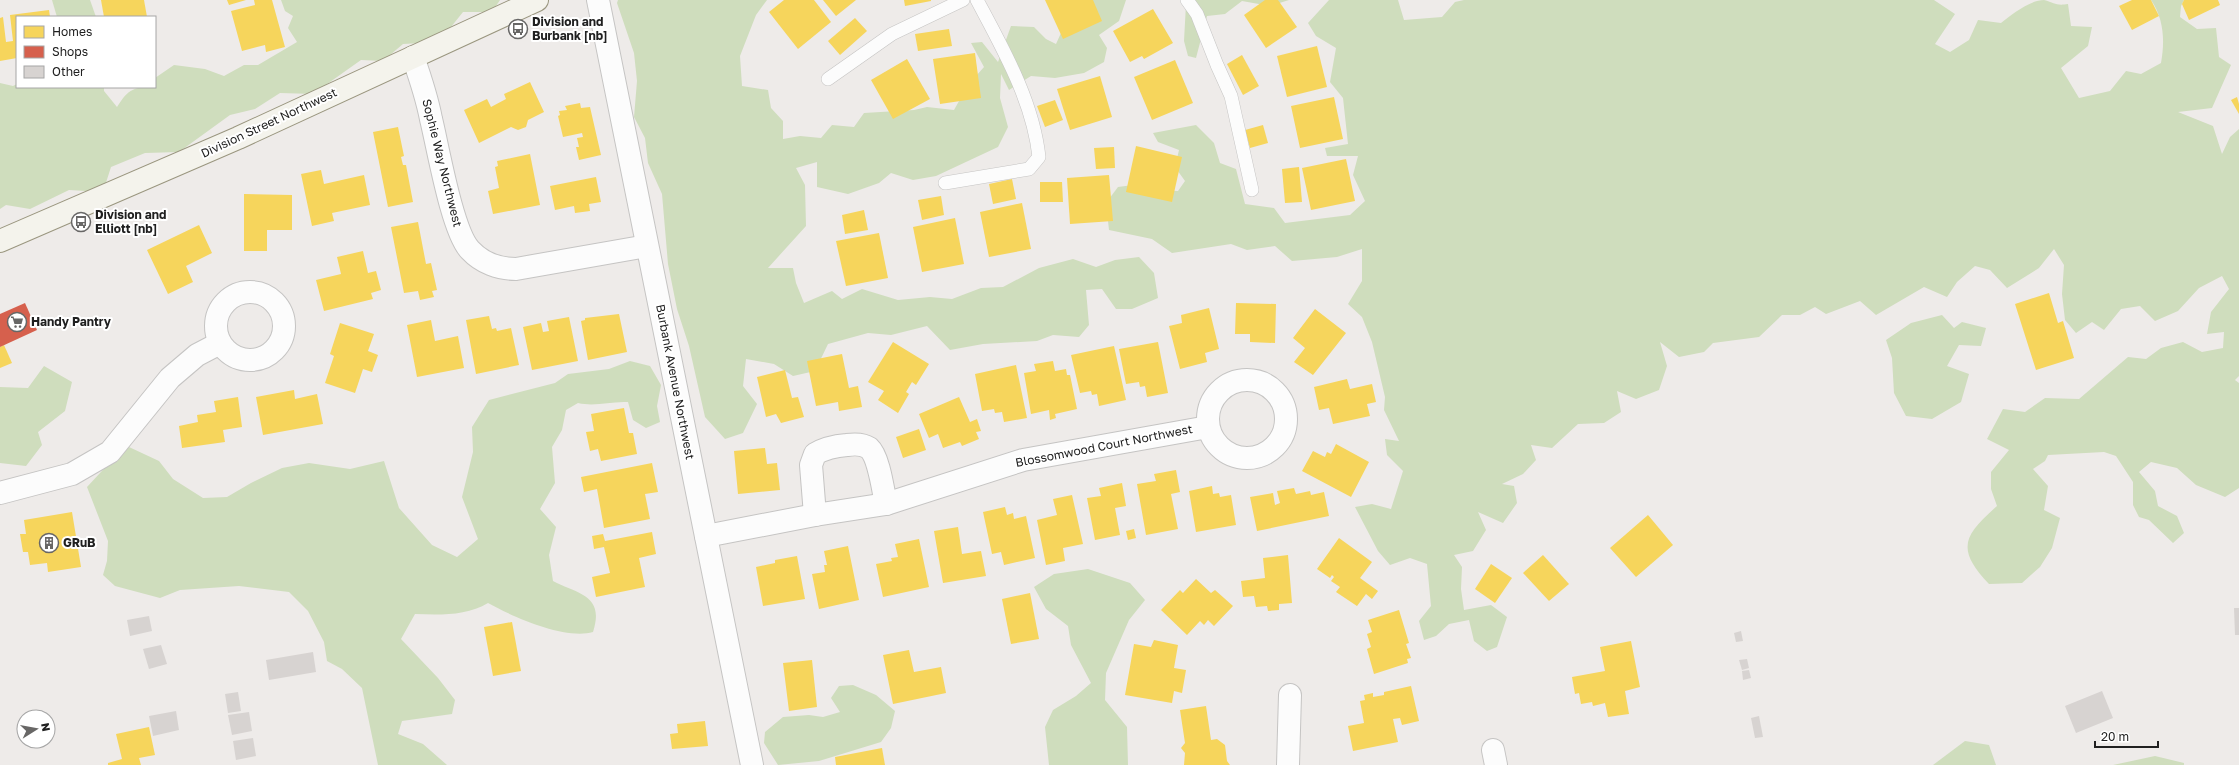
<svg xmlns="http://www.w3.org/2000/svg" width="2239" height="765" font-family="'Golos Text',sans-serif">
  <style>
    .forest { fill: #cfddbd }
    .homes { fill: #f6d55c }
    .shops { fill: #d6604d }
    .building { fill: #d7d3d1 }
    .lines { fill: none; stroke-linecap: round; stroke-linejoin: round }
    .lane-casing { stroke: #c5c4c3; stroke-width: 14 }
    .street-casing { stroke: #c5c4c3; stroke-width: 24 }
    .secondary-casing { stroke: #9a967f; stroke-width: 24 }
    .lane { stroke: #fcfcfc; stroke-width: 13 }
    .street { stroke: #fcfcfc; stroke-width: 22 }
    .secondary { stroke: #f4f3ec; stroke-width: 22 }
    .labels { text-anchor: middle; stroke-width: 4; stroke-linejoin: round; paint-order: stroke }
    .poi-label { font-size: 12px; font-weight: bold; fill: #202020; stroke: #fff; text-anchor: start }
    .street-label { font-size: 12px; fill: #202020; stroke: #fff }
  </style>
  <rect width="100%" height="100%" fill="#eeebe9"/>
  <!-- forest -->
  <g class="forest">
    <polygon points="52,0 90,0 96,17 57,17"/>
    <path d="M281 0H500L492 12H463L439 42 403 44 383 61 361 60 313 94 280 93 255 109 230 115 179 152 145 153 111 167 103 192 69 190 30 209 6 205 0 209V83L13 86 17 84V87H104V91L117 107C129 88 134 87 155 87V78L174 65 205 69 224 76 244 65H258L297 42 288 28 293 16 285 11Z"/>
    <polygon points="618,0 767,0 756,15 740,56 742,86 768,90 771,108 783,121 783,139 800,136 821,138 832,125 854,127 864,113 914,110 927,107 954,110 968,85 984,67 971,43 982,42 998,62 1011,26 1034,27 1046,39 1056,44 1076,0 1126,0 1119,21 1099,35 1107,48 1104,62 1084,73 1055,78 1031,76 1009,90 1001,74 1000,98 1008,127 998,147 936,176 913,180 891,173 879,183 848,194 817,187 817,162 796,168 805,185 806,226 768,268 793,268 796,283 804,303 832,291 842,299 862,289 898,300 930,297 952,299 981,288 1003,287 1039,268 1073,259 1096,267 1115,260 1139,257 1154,273 1158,298 1132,309 1116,309 1102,289 1086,290 1089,325 1079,337 1053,335 1037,341 983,344 950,350 927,326 891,335 868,333 828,344 815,371 793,376 774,364 746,359 743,386 757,404 743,433 725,439 705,417 689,346 677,309 668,264 662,194 648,163 645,138 634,117 637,81 634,53 617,3"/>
    <polygon points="1183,0 1289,0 1270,6 1242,1 1225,14 1207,16 1196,58 1188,56 1184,41 1186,4"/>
    <path d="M1329 0H1398L1404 20 1442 17 1455 2 1464 0H1934L1955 14 1935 44 1950 52 1969 40 1978 20 2001 23C2011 15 2030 0 2044 0 2055 3 2056 6 2068 4L2071 26 2092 27 2088 46 2061 68 2079 98 2110 91 2126 71 2141 74 2161 63C2165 41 2164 19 2151 0H2184L2181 6 2180 17 2197 29 2216 28 2219 57 2231 65 2212 108 2178 112 2213 126 2222 154 2230 137 2239 129V376L2235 380 2239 383V488L2225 497 2196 485 2177 468 2151 462 2139 472 2155 491 2158 506 2177 516 2184 533 2173 543 2149 520 2139 517 2133 505V482L2116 456 2104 452 2048 455 2045 461 2033 469 2048 486 2044 510 2060 518 2052 548 2040 567 2022 583 1989 584C1956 549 1963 536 1997 506L1991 489V472L2009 450 1987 439 2003 409 2025 412 2045 398 2079 399 2128 357 2146 359 2161 348 2183 342 2202 352 2223 348 2224 332 2207 334 2211 312 2229 289 2222 276 2199 288 2178 311 2155 321 2140 306 2121 309 2104 330 2092 322 2076 333 2065 320 2062 294 2064 265 2054 249 2039 268 2007 288 1990 270 1975 266 1957 282 1947 297 1924 287 1876 315 1860 301 1826 314 1815 307 1800 315H1782L1759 337 1713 343 1704 352 1679 357 1660 342 1667 366 1659 390 1636 399 1617 391 1621 412 1604 423 1578 424 1552 448 1531 445 1536 460 1523 474 1502 484 1514 486 1517 503 1503 523 1478 512 1486 530 1473 551 1454 555 1462 567 1461 589 1464 610 1491 605 1507 617 1497 647 1487 651 1474 641 1469 620 1449 624 1436 636 1424 640 1419 621 1431 606 1427 564 1410 558 1390 565 1378 551 1355 507 1372 504 1391 509 1403 471 1387 455 1385 439 1399 441 1384 410 1385 397 1372 342 1362 317 1348 304 1362 281V249L1337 257 1292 261 1275 246 1247 250 1231 244 1172 253 1152 239 1109 230 1106 203 1118 187 1133 185 1148 190 1178 191 1185 181 1175 167 1179 150 1158 142 1153 133 1196 125 1214 143 1220 163 1236 169 1245 204 1274 208 1285 223 1350 215 1365 201 1353 175 1358 156H1327L1325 148 1348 144 1343 98 1330 82 1336 48 1316 36 1308 23Z"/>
    <polygon points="1942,315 1954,328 1962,322 1986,328 1981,346 1959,345 1947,366 1969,374 1961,402 1932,419 1906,416 1894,393 1892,358 1886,340 1911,323"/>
    <path d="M630 361 650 366 661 385 657 406 660 422 646 428 633 420 628 402C610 401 596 407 578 403L566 410 562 430 552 447 555 483 540 509 556 527 549 555 553 581C578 594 605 595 593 632 565 640 513 617 488 603 467 616 439 615 415 614L401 639 438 678 455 700 452 714 402 721 398 734 423 744 447 765H378L362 688 342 669 327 661 324 642 308 611 289 592 239 586 180 590 160 598 115 586 103 575 107 561 108 541 87 487 113 459 129 447 159 461 173 479 203 498 227 497 251 483 282 468 309 463 350 469 384 461 399 508 432 545 457 557 478 539 462 497 473 452 472 427 489 400 555 383 568 374 609 369Z"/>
    <polygon points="44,366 72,382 65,411 38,432 42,445 26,466 0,463 0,387 28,388"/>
    <polygon points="1088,569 1130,583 1145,600 1129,620 1106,673 1105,700 1127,727 1128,765 1049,765 1045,727 1053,710 1076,696 1091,683 1071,645 1068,626 1046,609 1034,587 1054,574"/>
    <polygon points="853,685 876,695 895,711 891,728 881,742 819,761 778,765 764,743 765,732 783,717 809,715 823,717 840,712 831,698 839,686"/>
    <polygon points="1965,741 1989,745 1996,765 1933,765"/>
    <polygon points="2155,756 2184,763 2184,765 2113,765"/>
  </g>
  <!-- homes -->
  <g class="homes">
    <polygon points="101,0 144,0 147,17 104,17"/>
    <polygon points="227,0 246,0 229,5"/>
    <polygon points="254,0 272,0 285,47 266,52 265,45 242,51 231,11 255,5"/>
    <polygon points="784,0 814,0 831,22 798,49 769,12"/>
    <polygon points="823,0 856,0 836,16"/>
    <polygon points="904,0 931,0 931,1 905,6"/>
    <polygon points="1045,0 1093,0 1102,21 1063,39"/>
    <polygon points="1265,0 1278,0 1297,27 1266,48 1244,15"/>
    <polygon points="2132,0 2151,0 2159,16 2132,30 2119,6"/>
    <polygon points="2184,0 2218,0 2220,5 2189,20 2182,4"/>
    <polygon points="1153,9 1173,43 1144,59 1142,56 1130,62 1113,31"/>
    <polygon points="49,10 50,17 17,17 17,58 0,61 0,18 3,17 6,42 13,41 10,15"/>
    <polygon points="855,18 867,31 840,55 828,41"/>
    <polygon points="949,29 952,46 918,51 915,34"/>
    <polygon points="1317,46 1327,87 1287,97 1277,56"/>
    <polygon points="975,53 981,98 940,104 933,59"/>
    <polygon points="1242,55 1259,86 1243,95 1227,64"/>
    <polygon points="907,59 930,99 893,119 871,80"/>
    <polygon points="1175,60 1193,103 1152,120 1134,77"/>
    <polygon points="1100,76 1112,117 1070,130 1057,89"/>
    <polygon points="530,82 544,112 528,120 526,127 518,130 511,127 479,143 464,110 487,99 491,107 506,99 504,94"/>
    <polygon points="1334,97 1343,139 1300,148 1291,106"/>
    <polygon points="2237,97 2239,104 2239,114 2231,100"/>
    <polygon points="1055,100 1063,120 1045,127 1037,106"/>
    <polygon points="580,103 581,108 590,107 601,155 579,160 576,147 579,147 577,138 583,137 582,133 563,137 558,116 560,115 559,111 567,110 565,106"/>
    <polygon points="1263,125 1268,143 1250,148 1245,130"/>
    <polygon points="398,127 404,156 401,157 403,165 406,165 413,202 388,207 373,132"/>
    <polygon points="1136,146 1182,157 1172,202 1126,192"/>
    <polygon points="1114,147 1115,168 1096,169 1094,148"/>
    <polygon points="530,154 540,205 493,214 488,191 499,188 495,167 498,166 497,161"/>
    <polygon points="1346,159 1355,201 1311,210 1302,168"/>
    <polygon points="1299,167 1302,202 1285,203 1282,169"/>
    <polygon points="321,170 324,184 364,175 370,205 332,213 334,221 312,226 301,174"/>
    <polygon points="1109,175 1113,221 1070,224 1067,178"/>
    <polygon points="596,177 601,202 589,204 590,211 575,213 574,206 555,210 550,186"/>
    <polygon points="1012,179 1016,199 993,204 989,184"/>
    <polygon points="1040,182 1062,182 1063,202 1040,202"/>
    <polygon points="244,194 292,195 292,230 267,230 267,251 244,251"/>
    <polygon points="941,196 944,215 922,220 918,200"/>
    <polygon points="1022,203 1031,249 989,257 980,212"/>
    <polygon points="864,210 868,230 845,234 842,215"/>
    <polygon points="955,218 964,264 922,272 913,227"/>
    <polygon points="418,222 426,264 431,263 437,290 432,291 434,297 420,300 418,291 404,293 391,227"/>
    <polygon points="199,225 212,253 186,266 193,282 168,294 147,250"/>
    <polygon points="879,233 888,278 846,286 836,241"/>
    <polygon points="363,251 368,273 376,271 381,290 371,293 373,299 324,311 316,280 341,274 337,257"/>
    <polygon points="2049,293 2058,323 2063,321 2074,358 2036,370 2015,304"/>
    <polygon points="1236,303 1276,304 1275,343 1250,342 1250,334 1235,334"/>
    <polygon points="1209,308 1219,349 1205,353 1207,362 1180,369 1169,326 1182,323 1181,315"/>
    <polygon points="1315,309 1346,333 1313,375 1294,362 1305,348 1293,338"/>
    <polygon points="619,314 627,352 588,360 581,321 585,320 585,318"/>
    <polygon points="489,316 492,329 496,328 497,331 511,328 519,365 476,374 466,320"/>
    <polygon points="569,317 578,361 532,370 523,327 541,323 543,332 549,331 547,321"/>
    <polygon points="431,320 435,341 458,336 464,368 417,377 407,325"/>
    <polygon points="340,323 374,334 368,351 378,355 372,372 363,369 355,393 325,383 334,356 330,354"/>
    <polygon points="893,342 929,364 916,385 912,382 906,392 909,394 898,413 878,400 884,391 868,382"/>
    <polygon points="1158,342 1168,393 1147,397 1145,386 1140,387 1139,382 1126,384 1119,349"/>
    <polygon points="4,345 12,363 0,368 0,347"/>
    <polygon points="1114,346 1126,400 1099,406 1097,394 1092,395 1091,391 1080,393 1071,355"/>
    <polygon points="842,354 849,388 858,386 862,407 839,411 838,402 816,406 807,361"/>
    <polygon points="1053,361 1055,371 1066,369 1067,375 1070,375 1077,409 1055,414 1056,418 1050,420 1049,410 1031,414 1024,373 1036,371 1034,364"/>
    <polygon points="1016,365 1027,418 1004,422 1002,412 995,413 994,409 982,411 975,374"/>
    <polygon points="785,370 792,398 798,397 804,417 781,423 776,414 766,417 757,377"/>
    <polygon points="1347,379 1350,389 1372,384 1376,402 1367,404 1370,416 1333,424 1329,408 1319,410 1314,387"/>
    <polygon points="294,390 295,399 317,394 323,424 263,435 256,397"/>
    <polygon points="238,397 242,427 223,430 225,442 182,448 179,426 198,422 197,415 216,412 214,401"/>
    <polygon points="959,397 970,422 977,419 981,431 976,432 979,439 962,446 960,442 943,448 938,434 929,438 919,414"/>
    <polygon points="624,408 629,433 633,433 637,454 601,461 598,449 590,451 586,432 594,431 591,414"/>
    <polygon points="919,429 926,450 903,458 896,437"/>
    <polygon points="1336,444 1369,462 1351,497 1302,471 1313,451 1325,457 1327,452 1331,454"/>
    <polygon points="765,448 767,464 777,463 780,490 738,494 734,451"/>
    <polygon points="652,463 658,492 645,494 650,519 604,528 597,489 584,492 581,477"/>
    <polygon points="1176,470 1180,492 1171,494 1178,529 1146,535 1137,484 1156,481 1154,474"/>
    <polygon points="1122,483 1126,506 1115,508 1120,535 1095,540 1087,498 1101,496 1099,488"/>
    <polygon points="1212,486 1213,494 1219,493 1220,497 1231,495 1236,525 1196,532 1189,491"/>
    <polygon points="1294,488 1296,494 1310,491 1311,495 1324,492 1329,516 1257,531 1250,497 1273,493 1275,505 1280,503 1277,491"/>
    <polygon points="1072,495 1083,544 1063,548 1065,561 1046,565 1037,520 1057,515 1053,499"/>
    <polygon points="1005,507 1007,515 1013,513 1014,519 1026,516 1035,558 1004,565 1001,552 992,554 983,512"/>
    <polygon points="72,512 81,567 48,572 47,563 30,565 28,552 23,552 20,534 26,534 24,520"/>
    <polygon points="1648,515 1673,545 1636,577 1610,548"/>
    <polygon points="958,527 962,554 981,551 986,576 943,583 934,531"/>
    <polygon points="1134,529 1136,538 1128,540 1126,531"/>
    <polygon points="652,532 656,554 639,558 645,587 596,597 592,577 610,573 604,547 594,549 592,536 603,534 605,541"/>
    <polygon points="1339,538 1372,562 1360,578 1378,591 1372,599 1366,594 1357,606 1336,592 1340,587 1331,581 1334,577 1332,575 1330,578 1317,569"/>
    <polygon points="919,539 929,587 883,597 876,564 892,561 891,558 898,557 895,544"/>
    <polygon points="848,546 859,600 819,609 812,574 825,572 824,565 827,565 824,551"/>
    <polygon points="1288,555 1292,603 1279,604 1279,610 1268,611 1267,606 1256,607 1254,596 1243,597 1241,581 1265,578 1263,558"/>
    <polygon points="1543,555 1569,584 1549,601 1523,573"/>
    <polygon points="797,556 805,599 763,606 756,567 775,563 775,560"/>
    <polygon points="1491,564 1512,578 1495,603 1475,589"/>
    <polygon points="1196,579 1211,593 1215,590 1233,606 1214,626 1208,620 1204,625 1200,621 1187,635 1161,610 1180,590 1183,593"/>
    <polygon points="1030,593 1039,639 1011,644 1002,599"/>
    <polygon points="1399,610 1409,643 1406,644 1411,658 1407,659 1408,663 1374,674 1367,649 1371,647 1367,634 1372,632 1368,620"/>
    <polygon points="512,622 521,671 493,676 484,627"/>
    <polygon points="1154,640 1178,645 1174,668 1186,670 1182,693 1174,691 1172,703 1125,695 1134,644 1151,647"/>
    <polygon points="1631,641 1640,687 1625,691 1629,714 1608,717 1605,703 1593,706 1592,702 1581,704 1579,693 1575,694 1572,677 1605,671 1600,647"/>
    <polygon points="909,650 914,672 941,667 946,693 893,704 883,655"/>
    <polygon points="812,660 817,707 789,711 783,663"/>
    <polygon points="1411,686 1419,721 1402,725 1400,718 1393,719 1398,742 1353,751 1348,726 1364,723 1360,701 1365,700 1364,695 1373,693 1373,697 1384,695 1384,692"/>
    <polygon points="1206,706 1211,740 1217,739 1225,745 1227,761 1230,765 1184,765 1185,753 1181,748 1185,743 1180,710"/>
    <polygon points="705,721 708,746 672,749 670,734 678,733 677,724"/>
    <polygon points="149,727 155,755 139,758 141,765 108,765 108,763 122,759 116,734"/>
    <polygon points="882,748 885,765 836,765 835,757"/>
  </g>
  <!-- shops -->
  <polygon class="shops" points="25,303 37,330 0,347 0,314"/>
  <!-- building -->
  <g class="building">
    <polygon points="2234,608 2239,608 2239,635 2235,635"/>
    <polygon points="149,616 152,631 130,636 127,620"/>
    <polygon points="1741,631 1743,641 1736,642 1734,633"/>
    <polygon points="161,645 167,664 149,669 143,649"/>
    <polygon points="313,652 316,672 269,680 266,660"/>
    <polygon points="1747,659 1749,668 1742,670 1739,660"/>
    <polygon points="1749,670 1751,678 1743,680 1742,671"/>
    <polygon points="2102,691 2113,718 2076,733 2065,706"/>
    <polygon points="238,692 241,711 228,713 225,694"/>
    <polygon points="176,711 179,730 153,736 149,716"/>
    <polygon points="249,712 252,731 232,735 228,715"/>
    <polygon points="1759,716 1763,737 1755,738 1751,718"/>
    <polygon points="253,738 256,756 236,760 233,741"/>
  </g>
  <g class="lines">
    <!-- lane casing -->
    <g class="lane-casing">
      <g id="lane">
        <polyline points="1187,0 1197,14 1217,65 1231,96 1252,190"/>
        <polyline points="828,79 892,34 963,0"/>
        <path d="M945 183 1029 169 1039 157C1033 101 1003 49 977 0"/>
      </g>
    </g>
    <!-- street casing -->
    <g class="street-casing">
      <g id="street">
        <polyline points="598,0 752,765"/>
        <path d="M413 57C420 77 427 98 431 119 438 147 452 231 470 250 482 263 499 269 516 269L647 246"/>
        <circle cx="250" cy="326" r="34"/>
        <circle cx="1247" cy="419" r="39"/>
        <polyline points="0,493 72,474 110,452 170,378 197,355 220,343"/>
        <path d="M815 515 811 465 815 454C825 448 835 446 847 445 854 444 863 444 869 448 879 457 883 490 886 504"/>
        <polyline points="706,536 815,515 886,504 1023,460 1208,427"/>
        <polyline points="1493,750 1496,765"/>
        <polyline points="1288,765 1290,695"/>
      </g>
    </g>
    <!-- secondary casing -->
    <g class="secondary-casing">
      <polyline id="secondary" points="0,241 238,138 537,0"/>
    </g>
    <!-- lane -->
    <use href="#lane" class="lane"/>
    <!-- street -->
    <use href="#street" class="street"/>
    <!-- secondary -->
    <use href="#secondary" class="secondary"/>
  </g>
  <!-- icons -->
  <defs>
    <g id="bus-ring" transform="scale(1)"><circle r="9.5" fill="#fff" stroke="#686766" stroke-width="1.5"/><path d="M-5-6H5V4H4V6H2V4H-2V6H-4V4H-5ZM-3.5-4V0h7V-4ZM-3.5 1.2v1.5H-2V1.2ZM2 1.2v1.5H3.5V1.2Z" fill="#686766"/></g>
    <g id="supermarket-ring" transform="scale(1)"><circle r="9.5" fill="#fff" stroke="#686766" stroke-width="1.5"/><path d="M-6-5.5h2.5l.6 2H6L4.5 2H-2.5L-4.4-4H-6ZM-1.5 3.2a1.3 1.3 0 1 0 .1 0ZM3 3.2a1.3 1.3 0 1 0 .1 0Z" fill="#686766"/></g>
    <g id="building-ring" transform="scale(1)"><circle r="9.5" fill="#fff" stroke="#686766" stroke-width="1.5"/><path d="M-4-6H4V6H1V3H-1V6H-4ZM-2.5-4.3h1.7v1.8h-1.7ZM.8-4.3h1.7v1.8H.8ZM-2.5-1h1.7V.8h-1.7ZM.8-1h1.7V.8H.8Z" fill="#686766"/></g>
  </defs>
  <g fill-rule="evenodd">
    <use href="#bus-ring" x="518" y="29"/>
    <use href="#bus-ring" x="81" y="222"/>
    <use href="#supermarket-ring" x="17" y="322"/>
    <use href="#building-ring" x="49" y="543"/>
  </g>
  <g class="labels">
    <!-- poi labels -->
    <g class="poi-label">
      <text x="532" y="26">Division and<tspan x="532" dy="14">Burbank [nb]</tspan></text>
      <text x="95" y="219">Division and<tspan x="95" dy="14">Elliott [nb]</tspan></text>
      <text x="31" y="326">Handy Pantry</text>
      <text x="63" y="547">GRuB</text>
    </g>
    <!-- street labels -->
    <g class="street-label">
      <text transform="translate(269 123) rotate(-25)" y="4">Division Street Northwest</text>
      <text transform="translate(442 163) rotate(76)" y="4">Sophie Way Northwest</text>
      <text transform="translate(675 382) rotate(79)" y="4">Burbank Avenue Northwest</text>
      <text transform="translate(1104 446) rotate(-11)" y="4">Blossomwood Court Northwest</text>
    </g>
  </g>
  <!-- legend -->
  <rect x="16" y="16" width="140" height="72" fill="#ffffff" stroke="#a6a6a6"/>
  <rect x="24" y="26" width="20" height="12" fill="#f6d55c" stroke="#a6a6a6"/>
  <text x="52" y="36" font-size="12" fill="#202020">Homes</text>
  <rect x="24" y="46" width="20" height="12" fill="#d6604d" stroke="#a6a6a6"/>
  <text x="52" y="56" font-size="12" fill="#202020">Shops</text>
  <rect x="24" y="66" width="20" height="12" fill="#d7d3d1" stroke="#a6a6a6"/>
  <text x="52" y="76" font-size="12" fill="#202020">Other</text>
  <!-- north arrow -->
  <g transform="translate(36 729) rotate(79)"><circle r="19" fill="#ffffff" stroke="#a6a6a6"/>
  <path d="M0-3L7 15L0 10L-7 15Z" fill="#686766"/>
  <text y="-6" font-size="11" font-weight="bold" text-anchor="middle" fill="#202020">N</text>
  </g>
  <!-- scale -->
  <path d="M2095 741v6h63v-6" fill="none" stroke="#202020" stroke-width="2"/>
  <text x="2101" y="741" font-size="12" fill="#202020" stroke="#ffffff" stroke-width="3" paint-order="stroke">20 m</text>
</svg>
